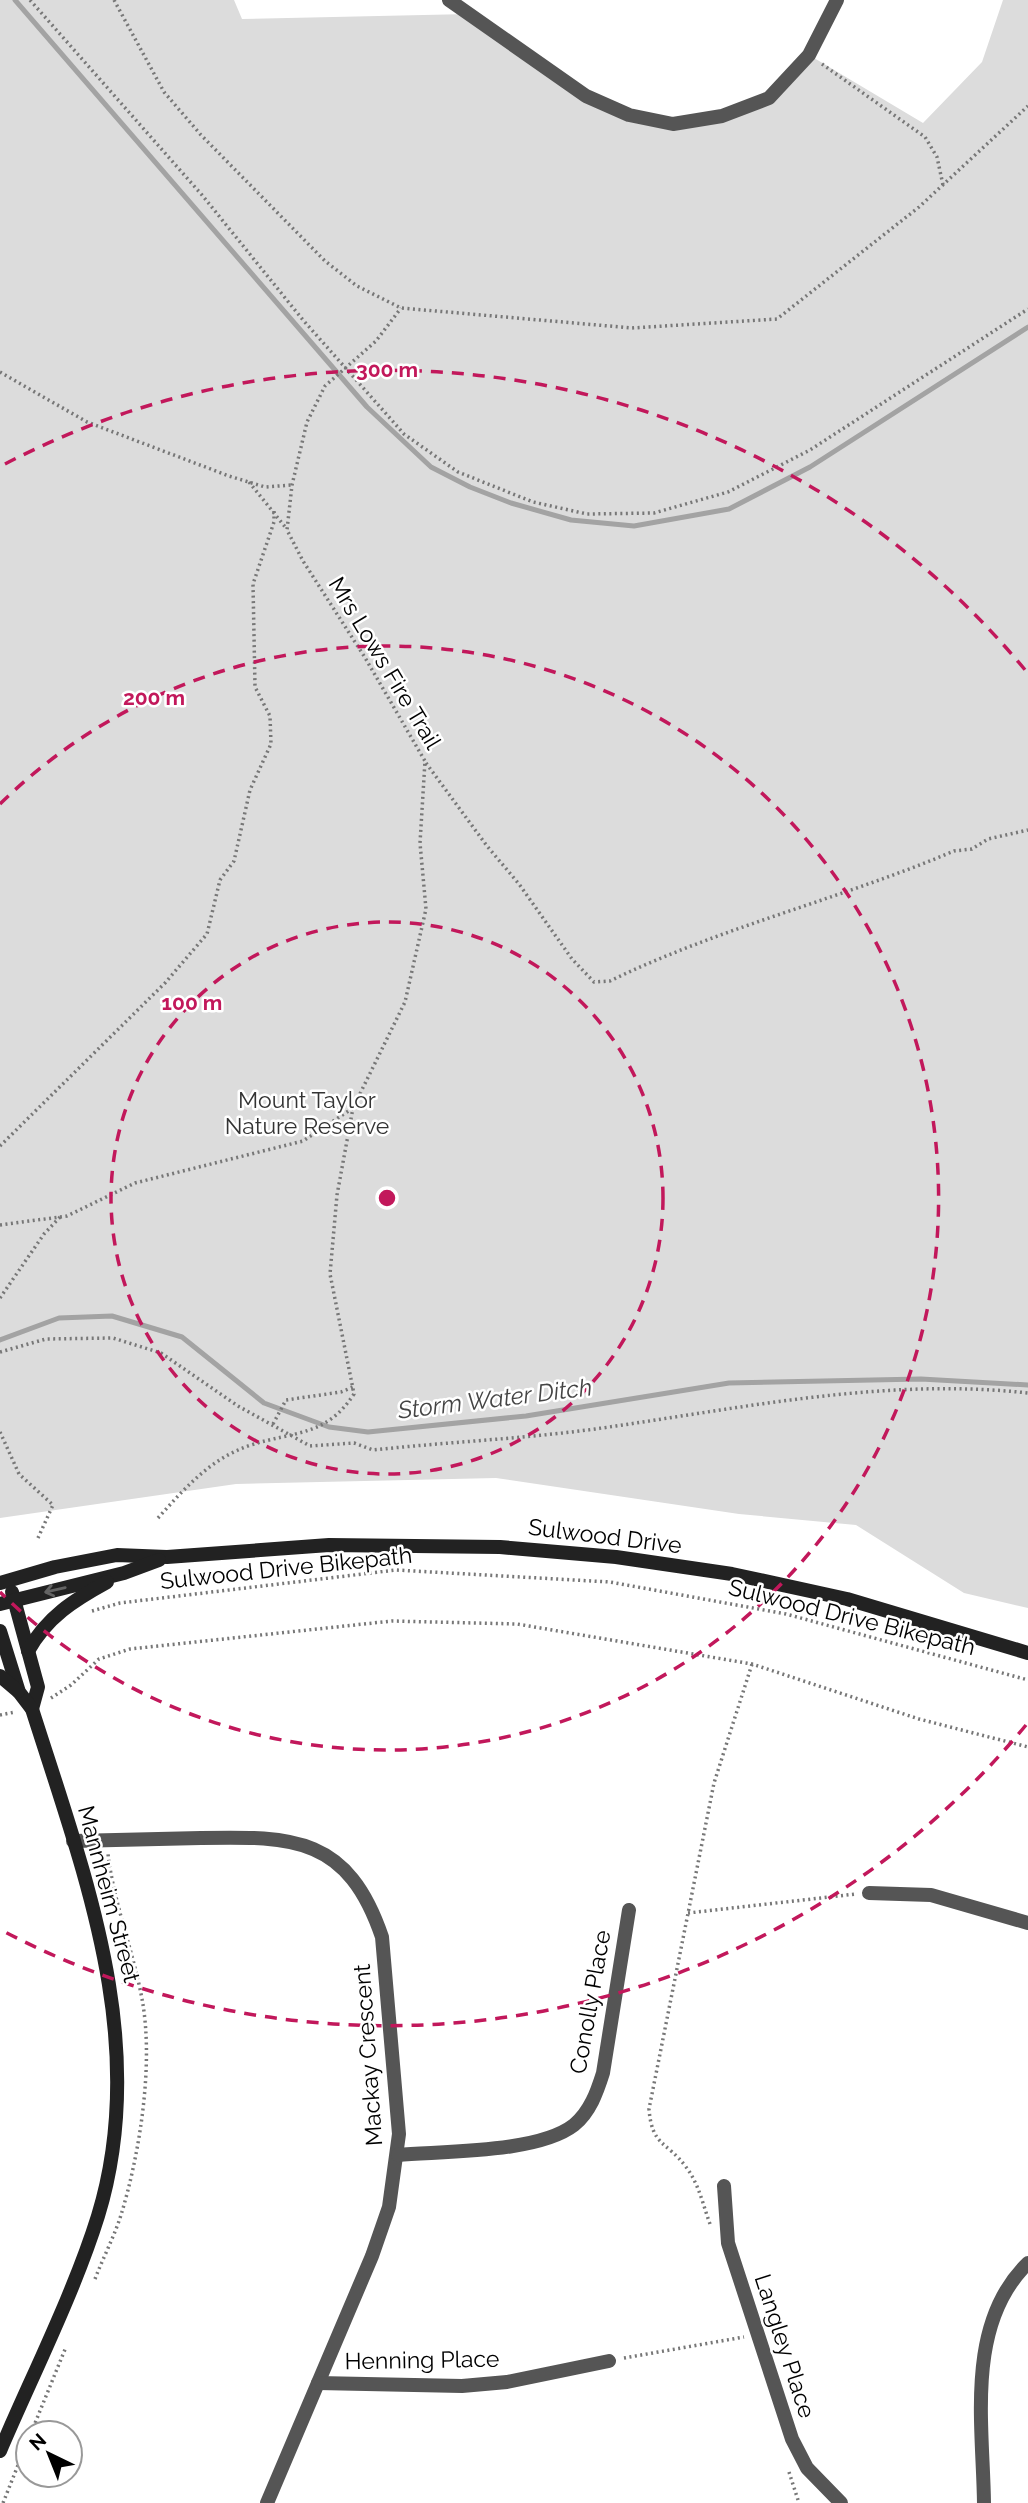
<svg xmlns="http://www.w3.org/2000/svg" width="1028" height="2503" font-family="Raleway,sans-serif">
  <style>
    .green { fill: #dcdcdc }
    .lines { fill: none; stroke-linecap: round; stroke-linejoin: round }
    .stream { stroke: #a3a3a3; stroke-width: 5 }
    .path { stroke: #777; stroke-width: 3.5; stroke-dasharray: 2 3.5; stroke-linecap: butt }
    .street { stroke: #555; stroke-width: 14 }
    .secondary { stroke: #222; stroke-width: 14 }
    .oneway { stroke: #646464 }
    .ring { fill: none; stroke: #c2185b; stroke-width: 3.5; stroke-dasharray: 12 9 }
    .labels { text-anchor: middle; stroke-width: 5; stroke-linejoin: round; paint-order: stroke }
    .street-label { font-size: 23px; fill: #000; stroke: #fff }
    .park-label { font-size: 23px; fill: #333; stroke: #fff }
    .water-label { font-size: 24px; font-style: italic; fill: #444; stroke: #fff }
    .centre { fill: #c2185b; stroke: #fff; stroke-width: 3.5 }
    .ring-label { font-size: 21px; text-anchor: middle; font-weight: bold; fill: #c2185b; stroke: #fff; stroke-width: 5; stroke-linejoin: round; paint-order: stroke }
  </style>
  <rect width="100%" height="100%" fill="#fff"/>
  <!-- green -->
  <polygon class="green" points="0,0 234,0 242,19 469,14 586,96 673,124 769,98 809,55 923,123 982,62 1003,0 1028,0 1028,1608 964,1593 856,1525 739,1514 496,1478 236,1484 0,1518"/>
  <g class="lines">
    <!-- stream -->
    <g class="stream">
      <polyline points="15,0 367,407 431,467 470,487 511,503 571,520 634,526 729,509 810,467 1028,327"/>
      <polyline points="0,1340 59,1318 112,1316 182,1337 264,1403 329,1427 368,1432 526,1416 729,1383 921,1379 1028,1385"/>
    </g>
    <!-- path -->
    <g class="path">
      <polyline points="30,0 202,195 303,320 404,434 458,472 533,502 587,514 654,513 728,492 810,450 1028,309"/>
      <polyline points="114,0 164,92 201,135 325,261 357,286 401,308 632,328 777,319 919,207 1028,106"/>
      <polyline points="822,64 925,137 937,157 943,185"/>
      <polyline points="0,372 87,422 229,476 265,487 292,485"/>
      <polyline points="249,482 286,528"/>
      <path d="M426 763 487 846 519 884 572 959 594 982 610 981C721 927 841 899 954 851L972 849 988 839 1028 830"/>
      <polyline points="0,1146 165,983 207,934 220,880 234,861 250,790 271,744 270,716 255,687 253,584 274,522 274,511"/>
      <polyline points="0,1225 67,1216 135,1183 303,1141 353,1108"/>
      <polyline points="0,1298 44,1234 61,1216"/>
      <path d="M0 1352 46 1339 113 1338 161 1353 238 1406 310 1446 354 1443 373 1450C447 1442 521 1439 595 1429 738 1409 883 1377 1028 1393"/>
      <polyline points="273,1424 286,1400 341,1392 353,1387"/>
      <polyline points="0,1432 19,1474 53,1505 38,1538"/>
      <path d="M158 1518C185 1488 211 1458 251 1445 294 1431 326 1437 354 1394L330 1274 337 1195 353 1108 405 1002 426 909 420 843 425 761 364 656 303 561 287 530 292 485 307 422 325 386 376 341 401 308"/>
      <polyline points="92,1611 120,1603 396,1570 610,1582 786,1614 1028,1680"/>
      <polyline points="51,1698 71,1685 99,1659 130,1649 392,1621 517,1624 752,1664 919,1719 1028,1747"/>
      <polyline points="0,1715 15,1712"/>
      <polyline points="688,1913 856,1894"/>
      <path d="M710 2224C703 2205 699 2184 686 2167 667 2141 652 2147 649 2109L714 1783 752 1664"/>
      <path d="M95 2279C103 2258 114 2237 121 2215 140 2153 154 2063 142 1999 133 1950 114 1904 108 1854"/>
      <polyline points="624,2358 744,2337"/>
      <polyline points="31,2433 66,2347"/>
      <polyline points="789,2472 799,2503"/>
      <polyline points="3,2503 28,2440"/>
    </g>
    <!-- street -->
    <g class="street">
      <polyline points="449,0 586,96 629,115 673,124 722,116 769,98 809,55 837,0"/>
      <path d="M73 1841C116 1840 159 1839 201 1838 294 1836 348 1837 382 1937L399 2134 389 2207 372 2256 267 2503"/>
      <polyline points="869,1893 931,1895 1028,1923"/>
      <path d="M398 2155C445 2151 538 2153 574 2125 590 2112 597 2092 603 2073L629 1910"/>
      <polyline points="724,2186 728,2243 792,2439 807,2468 841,2503"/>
      <polyline points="318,2383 462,2386 507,2382 609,2361"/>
      <path d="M984 2503C983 2424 965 2324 1028 2263"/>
    </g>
    <!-- secondary -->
    <g class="secondary">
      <polyline points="0,1583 55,1567 117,1555 167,1557 329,1545 500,1547 616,1557 732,1574 847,1599 1028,1653"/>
      <polyline points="12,1592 38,1687 32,1709"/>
      <polyline points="0,1604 124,1573 159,1560"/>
      <path d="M0 1631 19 1692 32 1709C84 1873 151 2043 98 2216 74 2293 32 2376 0 2451"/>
      <path d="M28 1651C47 1617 74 1600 107 1582"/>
      <polyline points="0,1676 18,1691"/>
    </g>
  </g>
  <!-- one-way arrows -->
  <defs><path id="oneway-shaft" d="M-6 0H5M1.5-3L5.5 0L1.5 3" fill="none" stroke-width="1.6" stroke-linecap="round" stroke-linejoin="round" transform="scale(1.75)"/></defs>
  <use class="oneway" href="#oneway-shaft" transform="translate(55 1590) rotate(167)"/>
  <!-- distance rings -->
  <g class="ring">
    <circle cx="387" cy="1198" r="276"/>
    <path d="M0 804A552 552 0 1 1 0 1592"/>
    <path d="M1026 1725A828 828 0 0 1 5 1932M5 464A828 828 0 0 1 1026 671"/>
  </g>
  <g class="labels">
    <!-- street labels -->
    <g class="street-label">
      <text transform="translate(385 663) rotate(59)" y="8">Mrs Lows Fire Trail</text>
      <text transform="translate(605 1536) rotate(7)" y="8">Sulwood Drive</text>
      <text transform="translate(286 1568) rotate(-6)" y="8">Sulwood Drive Bikepath</text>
      <text transform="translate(852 1617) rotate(14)" y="8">Sulwood Drive Bikepath</text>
      <text transform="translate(109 1894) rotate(75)" y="8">Mannheim Street</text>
      <text transform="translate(590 2002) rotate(-80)" y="8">Conolly Place</text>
      <text transform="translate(368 2055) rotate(-94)" y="8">Mackay Crescent</text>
      <text transform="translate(785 2346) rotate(72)" y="8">Langley Place</text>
      <text transform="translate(422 2360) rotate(-1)" y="8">Henning Place</text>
    </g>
    <!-- park labels -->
    <g class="park-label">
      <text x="307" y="1108">Mount Taylor<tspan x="307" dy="26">Nature Reserve</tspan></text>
    </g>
    <!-- water labels -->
    <g class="water-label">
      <text transform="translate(495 1399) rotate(-7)" y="8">Storm Water Ditch</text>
    </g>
  </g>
  <circle cx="387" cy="1198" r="10" class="centre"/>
  <g class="ring-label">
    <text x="387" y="377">300 m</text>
    <text x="154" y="705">200 m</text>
    <text x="192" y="1010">100 m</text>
  </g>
  <!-- north arrow -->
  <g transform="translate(49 2454) rotate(317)"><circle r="33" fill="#ffffff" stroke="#999999" stroke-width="2"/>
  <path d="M0-5L12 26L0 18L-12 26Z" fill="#000000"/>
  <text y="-10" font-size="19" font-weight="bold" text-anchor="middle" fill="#000000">N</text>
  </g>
</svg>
